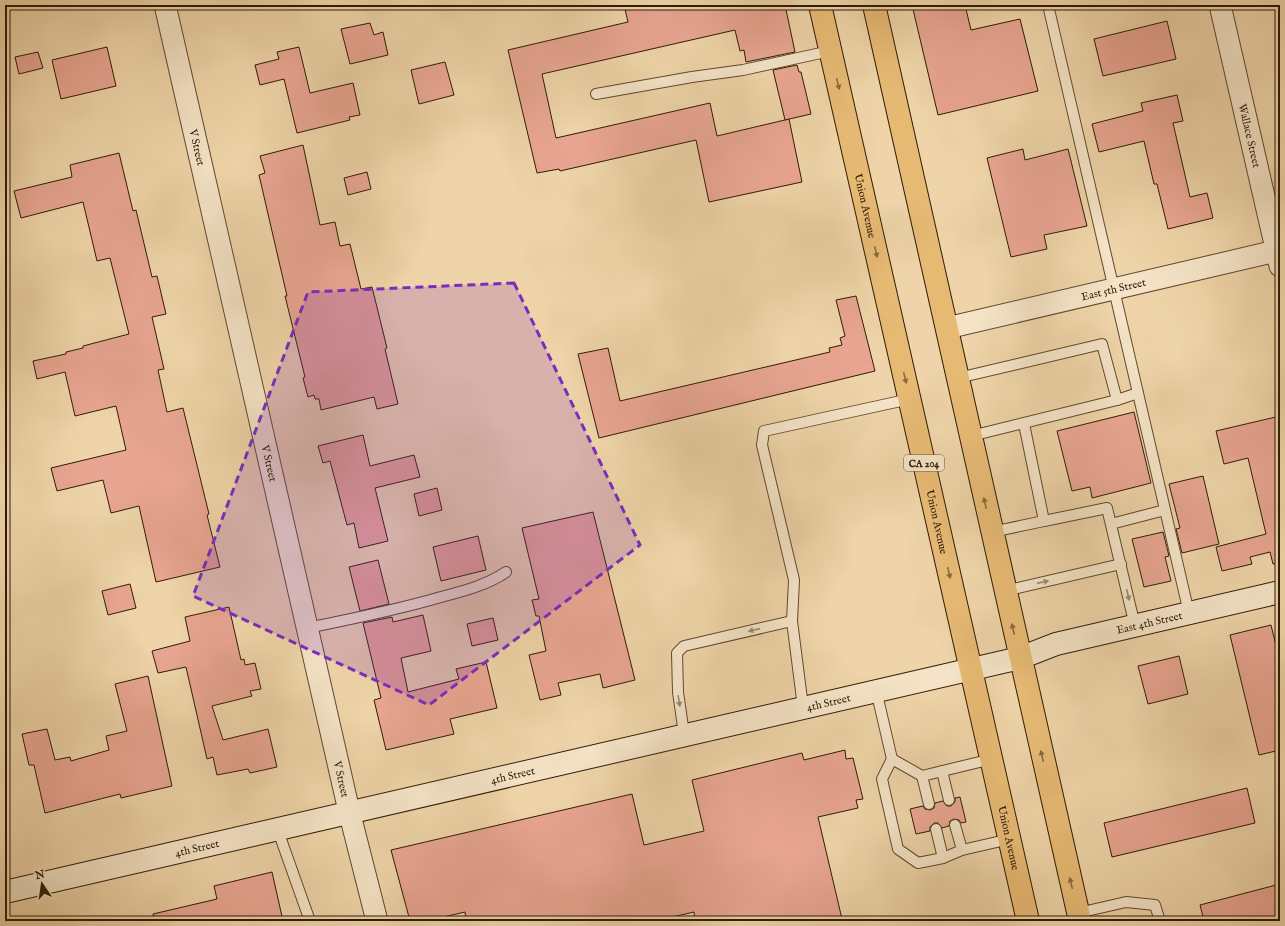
<svg xmlns="http://www.w3.org/2000/svg" width="1285" height="926" font-family="'IM FELL English',serif">
  <style>
    .building { fill: #e8a591; stroke: #2f1a07 }
    .lines { fill: none; stroke-linecap: round; stroke-linejoin: round }
    .lane-casing { stroke: #5f482f; stroke-width: 12 }
    .street-casing { stroke: #5f482f; stroke-width: 23 }
    .secondary-casing { stroke: #2f1a07; stroke-width: 24 }
    .highway-casing { stroke: #2f1a07; stroke-width: 24 }
    .lane { stroke: #f4e3c6; stroke-width: 10 }
    .street { stroke: #f4e3c6; stroke-width: 21 }
    .secondary { stroke: #f4e3c6; stroke-width: 22 }
    .highway { stroke: #e7ba74; stroke-width: 22 }
    .oneway { fill: #8b6a3e }
    .oneway2 { fill: #9b8970 }
    .marked { fill: #7b2cbf; fill-opacity: 0.2; stroke: #7b2cbf; stroke-width: 3; stroke-dasharray: 8 5; stroke-linejoin: round }
    .labels { text-anchor: middle; stroke-width: 3; stroke-linejoin: round; paint-order: stroke }
    .shield { fill: #f4e3c6; stroke: #6a5640; stroke-width: 1 }
    .shield-label { font-size: 10px; font-weight: bold; fill: #2f1a07 }
    .street-label { font-size: 11px; fill: #2f1a07; stroke: #f4e3c6 }
  </style>
  <rect width="100%" height="100%" fill="#eed4a8"/>
  <filter id="stains"><feTurbulence type="fractalNoise" baseFrequency=".005" numOctaves="4"/><feColorMatrix values="0 0 0 0 .2 0 0 0 0 .09 0 0 0 0 .02 0 0 0 .5 -.17"/></filter>
  <radialGradient id="worn" r=".72"><stop offset=".6" stop-color="#630" stop-opacity="0"/><stop offset="1" stop-color="#630" stop-opacity=".3"/></radialGradient>
  <!-- building -->
  <g class="building">
    <polygon points="624,5 785,5 795,52 746,62 744,50 740,51 735,30 542,74 556,138 710,103 717,136 789,119 802,182 709,202 696,140 560,171 559,169 537,173 508,50 628,22"/>
    <polygon points="912,5 965,5 971,30 1020,19 1038,91 938,115"/>
    <polygon points="1167,21 1176,59 1103,76 1094,39"/>
    <polygon points="370,23 374,35 383,32 388,55 350,64 341,29"/>
    <polygon points="107,47 116,86 61,99 52,60"/>
    <polygon points="299,47 310,93 353,83 360,115 349,117 350,120 297,133 284,79 260,85 255,65 279,59 277,52"/>
    <polygon points="38,52 43,68 19,74 15,57"/>
    <polygon points="445,62 454,95 419,104 411,70"/>
    <polygon points="797,65 799,72 801,72 811,114 785,120 773,70"/>
    <polygon points="1177,95 1183,121 1173,123 1190,197 1207,193 1213,218 1168,229 1157,184 1154,184 1144,141 1099,152 1092,124 1143,111 1141,103"/>
    <polygon points="303,145 320,225 335,222 340,246 350,244 361,289 372,287 387,348 385,349 398,404 377,409 374,397 321,410 319,399 315,399 314,395 308,397 303,378 305,377 285,296 287,296 259,175 265,173 260,156"/>
    <polygon points="1023,149 1025,160 1068,149 1087,226 1044,235 1047,249 1011,257 987,158"/>
    <polygon points="119,153 133,211 136,210 152,277 157,276 166,314 152,317 164,369 158,370 167,412 183,408 209,514 207,515 220,567 156,582 139,506 111,513 103,480 57,491 51,468 126,450 116,406 75,416 65,372 37,379 33,361 66,354 66,352 83,348 83,346 129,334 110,258 97,261 83,202 21,218 14,191 72,177 70,165"/>
    <polygon points="367,172 371,189 348,195 344,178"/>
    <polygon points="856,296 875,371 599,438 578,354 608,348 620,401 830,352 829,348 842,345 840,338 845,336 836,300"/>
    <polygon points="1134,412 1151,483 1092,498 1090,487 1072,491 1057,431"/>
    <polygon points="1280,416 1280,563 1273,564 1270,552 1250,557 1252,564 1222,571 1216,547 1266,534 1248,458 1224,464 1216,431"/>
    <polygon points="363,435 370,466 414,455 420,477 375,488 388,541 359,548 354,523 347,525 330,461 323,463 318,446"/>
    <polygon points="1203,476 1219,544 1182,553 1176,529 1180,528 1169,484"/>
    <polygon points="437,488 442,510 419,516 414,494"/>
    <polygon points="593,512 635,680 603,688 600,674 558,683 561,695 540,700 529,655 546,651 539,616 536,616 532,600 539,599 522,528"/>
    <polygon points="1163,532 1169,556 1165,557 1171,581 1144,587 1132,539"/>
    <polygon points="478,536 486,570 441,581 433,547"/>
    <polygon points="378,560 389,604 360,611 349,567"/>
    <polygon points="130,584 136,608 108,615 102,591"/>
    <polygon points="229,607 241,660 244,659 245,665 255,663 261,689 250,691 252,696 212,706 223,740 268,729 277,767 250,773 248,769 217,775 213,757 207,759 186,667 158,673 152,651 190,641 185,617"/>
    <polygon points="423,615 431,651 401,658 408,692 459,679 456,669 486,662 497,708 450,719 454,734 386,750 374,700 381,698 363,623 392,617 393,622"/>
    <polygon points="493,618 498,640 472,646 467,624"/>
    <polygon points="1271,625 1280,662 1280,750 1259,755 1230,635"/>
    <polygon points="1179,656 1188,694 1148,704 1138,666"/>
    <polygon points="148,676 172,786 121,798 120,794 45,813 34,765 29,765 22,734 47,729 55,760 70,757 71,761 109,750 106,736 127,731 115,684"/>
    <polygon points="845,750 846,759 853,758 863,799 856,800 858,808 818,817 842,919 830,921 695,921 694,912 655,921 466,921 465,912 426,921 410,921 391,850 632,794 644,845 704,831 692,780 802,753 804,760"/>
    <polygon points="1247,788 1255,823 1112,857 1104,823"/>
    <polygon points="960,797 966,822 961,823 959,820 954,819 950,821 949,826 942,828 938,823 934,823 930,827 930,831 916,834 910,809 923,806 925,809 930,810 934,808 935,803 943,801 947,806 951,806 955,802 955,798"/>
    <polygon points="272,872 283,921 154,921 153,914 217,899 214,886"/>
    <polygon points="1280,884 1280,921 1204,921 1200,905"/>
  </g>
  <g class="lines">
    <!-- lane casing -->
    <g class="lane-casing">
      <g id="lane">
        <polyline points="1048,5 1189,613"/>
        <polyline points="596,94 692,77 743,70 830,51"/>
        <polyline points="958,378 1102,344 1117,400 971,436"/>
        <polyline points="1117,400 1138,393"/>
        <polyline points="1024,424 1044,521 1107,508 1135,626"/>
        <polyline points="1111,524 1165,510"/>
        <polyline points="992,532 1044,521"/>
        <polyline points="1005,591 1121,564"/>
        <path d="M307 628C352 619 397 610 441 597 464 591 487 585 506 572"/>
        <polyline points="876,690 892,759 922,776 992,759"/>
        <polyline points="803,707 792,621 794,580 762,445 764,431 910,399"/>
        <polyline points="684,734 678,692 677,653 684,646 792,621"/>
        <polyline points="892,759 882,779 898,849 918,863 943,858 962,850 1010,839"/>
        <polyline points="942,771 949,800"/>
        <polyline points="922,776 929,804"/>
        <polyline points="955,825 962,850"/>
        <polyline points="277,828 310,921"/>
        <polyline points="936,829 943,858"/>
        <polyline points="1078,913 1126,902 1155,905 1160,921"/>
      </g>
    </g>
    <!-- street casing -->
    <g class="street-casing">
      <g id="street">
        <path id="s1" d="M165 5 349 811 377 921"/>
        <path id="s2" d="M1220 5 1280 266"/>
        <path id="s3" d="M947 328 1280 250"/>
      </g>
    </g>
    <!-- secondary casing -->
    <g class="secondary-casing">
      <g id="secondary">
        <path id="s4" d="M5 892 1020 658 1056 644 1280 592"/>
      </g>
    </g>
    <!-- highway casing -->
    <g class="highway-casing">
      <g id="highway">
        <path id="s5" d="M820 5 1028 921"/>
        <polyline points="874,5 1080,921"/>
      </g>
    </g>
    <!-- lane -->
    <use href="#lane" class="lane"/>
    <!-- street -->
    <use href="#street" class="street"/>
    <!-- secondary -->
    <use href="#secondary" class="secondary"/>
    <!-- highway -->
    <use href="#highway" class="highway"/>
  </g>
  <!-- one-way arrows -->
  <defs><path id="oneway-solid" d="M-6-.8H1V-3.2L6.5 0L1 3.2V.8H-6Z"/></defs>
  <g class="oneway">
    <use href="#oneway-solid" transform="translate(838 84) rotate(77)"/>
    <use href="#oneway-solid" transform="translate(876 252) rotate(77)"/>
    <use href="#oneway-solid" transform="translate(905 378) rotate(76)"/>
    <use href="#oneway-solid" transform="translate(985 503) rotate(-102)"/>
    <use href="#oneway-solid" transform="translate(949 573) rotate(77)"/>
    <use href="#oneway-solid" transform="translate(1013 629) rotate(-102)"/>
    <use href="#oneway-solid" transform="translate(1042 756) rotate(-103)"/>
    <use href="#oneway-solid" transform="translate(1071 883) rotate(-103)"/>
  </g>
  <g class="oneway2">
    <use href="#oneway-solid" transform="translate(1043 582) rotate(-13)"/>
    <use href="#oneway-solid" transform="translate(1128 595) rotate(77)"/>
    <use href="#oneway-solid" transform="translate(754 630) rotate(167)"/>
    <use href="#oneway-solid" transform="translate(679 701) rotate(81)"/>
  </g>
  <!-- marked area -->
  <path class="marked" d="M514 283 640 545 429 705 193 596 308 292Z"/>
  <g class="labels">
    <!-- shield labels -->
    <rect class="shield" x="904" y="455" width="40" height="16" rx="3"/>
    <g class="shield-label">
      <text x="924" y="467">CA 204</text>
    </g>
    <!-- street labels -->
    <g class="street-label">
      <text dy="4" stroke="none"><textPath href="#s2" startOffset="134">Wallace Street</textPath></text>
      <text dy="4" stroke="none"><textPath href="#s1" startOffset="146">V Street</textPath></text>
      <text dy="4" stroke="none"><textPath href="#s5" startOffset="206">Union Avenue</textPath></text>
      <text dy="4" stroke="none"><textPath href="#s3" startOffset="171">East 5th Street</textPath></text>
      <text dy="4" stroke="none"><textPath href="#s1" startOffset="470">V Street</textPath></text>
      <text dy="4" stroke="none"><textPath href="#s5" startOffset="530">Union Avenue</textPath></text>
      <text dy="4" stroke="none"><textPath href="#s4" startOffset="1176">East 4th Street</textPath></text>
      <text dy="4" stroke="none"><textPath href="#s4" startOffset="845">4th Street</textPath></text>
      <text dy="4" stroke="none"><textPath href="#s4" startOffset="521">4th Street</textPath></text>
      <text dy="4" stroke="none"><textPath href="#s1" startOffset="794">V Street</textPath></text>
      <text dy="4" stroke="none"><textPath href="#s5" startOffset="854">Union Avenue</textPath></text>
      <text dy="4" stroke="none"><textPath href="#s4" startOffset="197">4th Street</textPath></text>
    </g>
  </g>
  <!-- margin -->
  <rect width="1285" height="926" fill="none" stroke="#eed4a8" stroke-width="20"/>
  <rect x="6" y="6" width="1273" height="914" fill="none" stroke="#2f1a07" stroke-width="2"/>
  <rect x="10" y="10" width="1265" height="906" fill="none" stroke="#2f1a07"/>
  <!-- north arrow -->
  <g transform="translate(42 884) rotate(347)" stroke="#f4e3c6" stroke-width="3" paint-order="stroke">
  <path d="M0-3L7 15L0 10L-7 15Z" fill="#2f1a07"/>
  <text y="-6" font-size="11" font-weight="bold" text-anchor="middle" fill="#2f1a07">N</text>
  </g>
  <rect width="100%" height="100%" filter="url(#stains)"/>
  <rect width="100%" height="100%" fill="url(#worn)"/>
</svg>
